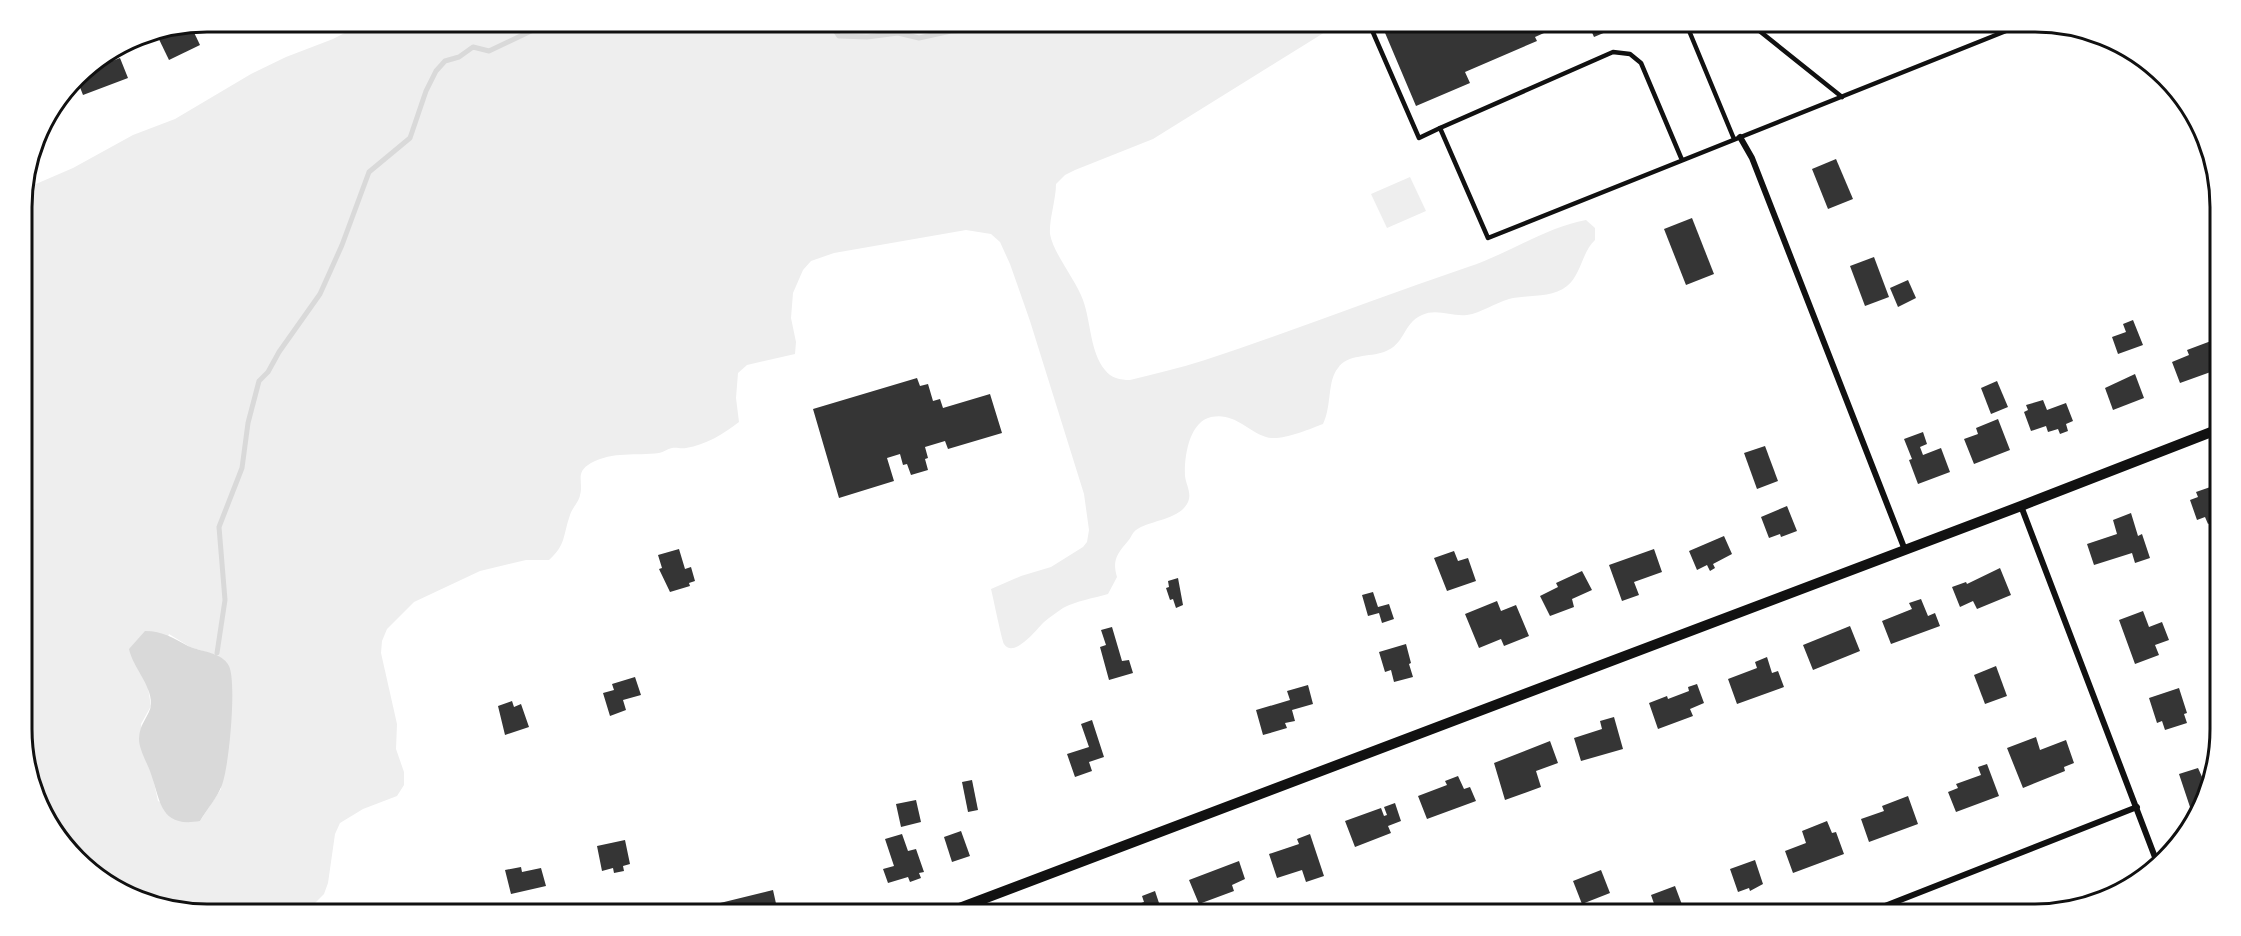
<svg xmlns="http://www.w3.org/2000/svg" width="2241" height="936" font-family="'Work Sans',sans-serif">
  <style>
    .green { fill: #eee; fill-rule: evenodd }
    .water { fill: #d9d9d9 }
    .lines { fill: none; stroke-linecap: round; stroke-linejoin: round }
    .stream { stroke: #d9d9d9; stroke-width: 5 }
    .building { fill: #353535 }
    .service { stroke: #111; stroke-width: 4.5 }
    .minor { stroke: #111; stroke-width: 6 }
    .tertiary { stroke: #111; stroke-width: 10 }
    .rim { fill: none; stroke: #111; stroke-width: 3 }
  </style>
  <rect width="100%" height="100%" fill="#fff"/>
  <!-- green -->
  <g class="green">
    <path d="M368 21H1338L1322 34 1153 139 1075 170 1065 175 1056 184C1056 200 1049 219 1050 234 1053 253 1076 280 1083 300 1091 322 1090 352 1105 370 1111 378 1120 380 1130 380 1154 374 1180 368 1205 360 1293 331 1380 297 1468 267 1508 254 1544 228 1586 220L1595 228V240C1582 252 1581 275 1567 286 1551 299 1527 294 1509 299 1495 303 1481 313 1467 315 1452 317 1437 308 1422 315 1402 324 1406 344 1384 352 1370 357 1347 354 1338 368 1327 381 1332 406 1323 424 1310 429 1279 442 1266 437 1246 430 1234 412 1211 417 1189 422 1184 457 1185 476 1186 485 1192 493 1188 502 1180 520 1150 520 1136 530 1132 533 1131 538 1128 541 1117 554 1112 560 1117 577L1108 594C1094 598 1076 601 1063 608 1057 612 1050 617 1044 622 1037 629 1014 659 1004 644 1002 641 993 597 991 589L1021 576 1051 567 1083 547 1087 542 1089 530 1084 494 1030 321 1010 264 1000 242 991 234 966 230 834 253 811 261 803 270 793 293 791 318 796 342 795 354 747 365 738 373 736 398 739 422C723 434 706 445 686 448 681 449 676 447 672 448 667 449 664 452 659 453 636 456 613 451 591 463 574 473 584 481 580 495 579 502 572 508 570 515 563 535 566 545 549 560H526L480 571 414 602 387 629 382 641 381 653 397 724 396 749 404 772V785L397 796 363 809 340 823 335 834 328 883 324 894 315 903 305 908 268 911 257 915H206L136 901 59 843 23 754 21 194 22 190 73 168 133 135 175 119 251 74 286 57 333 39ZM169 634 190 647 219 656 221 789 200 821 158 801 141 724 151 706 148 688Z"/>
    <polygon points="1410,177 1426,211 1387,228 1371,194"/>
  </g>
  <!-- water -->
  <path class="water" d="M145 631C163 631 173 638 188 646 201 652 222 652 229 666 237 683 229 767 222 785 217 798 207 809 200 821 160 828 161 802 151 774 148 764 139 750 139 739 139 724 150 715 151 705 152 685 133 668 129 649Z"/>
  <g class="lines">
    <!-- stream -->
    <g class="stream">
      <polyline points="706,21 718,21"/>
      <polyline points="791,21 793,24 814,24 815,21"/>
      <polyline points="828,21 839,36 867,37 898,33 919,38 951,31 980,29 988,21"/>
      <polyline points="217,653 225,600 219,527 242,468 248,423 259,381 268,372 279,352 320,294 342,245 369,172 410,138 426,91 436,71 445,61 459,57 473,47 489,51 552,21"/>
    </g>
  </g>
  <!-- building -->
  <g class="building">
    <polygon points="1380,21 1571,21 1535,37 1537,41 1465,72 1470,83 1416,106"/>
    <polygon points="1587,21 1632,21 1594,37"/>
    <polygon points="190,24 200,45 169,60 155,31"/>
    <polygon points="120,58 128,78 83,95 76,77 84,67 86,71"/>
    <polygon points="1836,159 1853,199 1828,209 1812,169"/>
    <polygon points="1692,218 1714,274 1686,285 1664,229"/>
    <polygon points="1874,257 1889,297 1865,306 1850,266"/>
    <polygon points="1908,280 1916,298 1898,307 1890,288"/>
    <polygon points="2133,320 2143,345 2118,354 2112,337 2126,332 2123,324"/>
    <polygon points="2211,341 2219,362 2219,369 2180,383 2172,362 2189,355 2187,350"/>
    <polygon points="2135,374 2144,398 2113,410 2105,388"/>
    <polygon points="917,378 920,386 928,384 933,401 940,399 943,408 990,394 1002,433 948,449 945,441 925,447 928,458 925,459 928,470 911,475 907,464 903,465 900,454 887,458 894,481 839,498 813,409"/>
    <polygon points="1997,381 2008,407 1991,414 1981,388"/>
    <polygon points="2043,400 2047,410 2066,403 2073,421 2066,424 2068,431 2060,434 2058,429 2048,432 2046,426 2031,431 2024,412 2028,410 2026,405"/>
    <polygon points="1998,419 2010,450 1974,464 1964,439 1978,434 1976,428"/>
    <polygon points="1923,432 1927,444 1920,447 1923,455 1941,448 1950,472 1918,484 1909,460 1912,459 1904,439"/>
    <polygon points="1765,446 1778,481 1757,489 1744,453"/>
    <polygon points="2219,484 2219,519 2208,524 2205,517 2197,520 2190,500 2198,497 2196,492"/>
    <polygon points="1787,506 1797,531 1781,537 1780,534 1769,538 1761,517"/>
    <polygon points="2131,513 2138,536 2142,534 2150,558 2135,563 2132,553 2094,565 2087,544 2117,534 2113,520"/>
    <polygon points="1724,536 1732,554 1713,564 1715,568 1710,571 1707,565 1697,570 1689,551"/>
    <polygon points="679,549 685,569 691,567 695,581 689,583 690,586 670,592 659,569 662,568 658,555"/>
    <polygon points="1654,549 1662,572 1634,582 1639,595 1622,601 1609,565"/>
    <polygon points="1454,551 1458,561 1468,558 1476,581 1447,591 1434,558"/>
    <polygon points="2000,568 2011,595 1977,609 1973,601 1960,607 1952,587 1966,582 1967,584"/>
    <polygon points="1582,571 1592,590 1572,599 1574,607 1550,616 1540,596 1558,587 1556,583"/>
    <polygon points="1178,578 1183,605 1176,608 1173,599 1170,600 1166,588 1169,587 1168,581"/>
    <polygon points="1373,592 1378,607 1389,604 1394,619 1382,623 1379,613 1368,616 1362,595"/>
    <polygon points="1921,599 1928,616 1935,613 1940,626 1891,644 1882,621 1912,609 1909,603"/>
    <polygon points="1497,601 1501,611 1516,605 1529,636 1504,646 1501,639 1479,648 1465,614"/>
    <polygon points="2143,611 2149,627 2162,622 2169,640 2155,645 2159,655 2135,664 2119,620"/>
    <polygon points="1850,626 1860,651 1813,670 1803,645"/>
    <polygon points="1112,627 1122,661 1129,660 1133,673 1109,680 1100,647 1106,645 1101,630"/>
    <polygon points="1406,644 1411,663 1409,664 1413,677 1394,682 1391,670 1385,672 1379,652"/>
    <polygon points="1767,657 1772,673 1778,671 1784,687 1737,704 1728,679 1757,668 1755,662"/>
    <polygon points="1996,666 2007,696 1985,704 1974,675"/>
    <polygon points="635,677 641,695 623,700 626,710 610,716 603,693 614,690 612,684"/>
    <polygon points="1697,684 1704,703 1690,709 1693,716 1658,729 1649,703 1667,696 1668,699 1689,691 1688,687"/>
    <polygon points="1308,685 1313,704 1292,710 1295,721 1285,723 1287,728 1263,735 1256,710 1290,700 1287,691"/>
    <polygon points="2179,688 2187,713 2184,714 2187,723 2165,730 2162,721 2157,723 2149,698"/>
    <polygon points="512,701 514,707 521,704 529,727 505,735 498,706"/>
    <polygon points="1614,717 1623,749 1581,761 1574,738 1602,729 1600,721"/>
    <polygon points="1092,720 1104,757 1089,762 1092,771 1075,777 1067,754 1089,747 1081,724"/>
    <polygon points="2036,737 2040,750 2066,740 2074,763 2064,767 2065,771 2023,788 2007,748"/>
    <polygon points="1550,741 1558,763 1536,771 1541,787 1505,800 1494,763"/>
    <polygon points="1987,764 1999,796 1956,812 1948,792 1958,788 1956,784 1981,775 1978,767"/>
    <polygon points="2198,768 2208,790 2206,800 2194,819 2179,774"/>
    <polygon points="1458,776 1464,789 1470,787 1476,801 1427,819 1418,796 1447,785 1445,781"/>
    <polygon points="972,780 978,810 968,812 962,782"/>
    <polygon points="1908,796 1918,824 1869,842 1861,819 1884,811 1882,806"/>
    <polygon points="916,800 921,822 901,827 896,804"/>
    <polygon points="1395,803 1401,821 1388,826 1391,833 1355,847 1345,821 1381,808 1384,816 1387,815 1384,807"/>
    <polygon points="1827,821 1832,833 1836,832 1844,854 1793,873 1785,851 1806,843 1802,831"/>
    <polygon points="961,831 970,856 952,862 944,837"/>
    <polygon points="902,834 908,851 916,849 924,872 919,873 921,878 910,882 908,877 888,883 883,869 894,866 885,839"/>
    <polygon points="1310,834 1324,876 1306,882 1302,870 1277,878 1269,854 1299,844 1297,839"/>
    <polygon points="625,840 630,864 623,866 624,871 614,873 613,868 602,871 597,846"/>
    <polygon points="1755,860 1763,884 1750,891 1749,888 1738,892 1730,869"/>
    <polygon points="1239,861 1245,879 1232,885 1234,891 1199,904 1189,880"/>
    <polygon points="521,867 522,872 541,868 546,886 511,894 505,870"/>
    <polygon points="1601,870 1610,893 1582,904 1573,881"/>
    <polygon points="1675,886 1684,910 1679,912 1678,915 1658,915 1651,895"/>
    <polygon points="773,890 777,908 757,913 757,915 718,915 716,904"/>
    <polygon points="2102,890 2104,895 2080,903 2079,899"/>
    <polygon points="1155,891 1160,906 1167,903 1171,915 1114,915 1114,913 1144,902 1142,896"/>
  </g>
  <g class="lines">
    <!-- service -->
    <g class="service">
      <polyline points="1368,21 1419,138 1440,128"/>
      <polyline points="1685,21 1734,139"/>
      <polyline points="1747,21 1842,97"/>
      <polyline points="1682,160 1641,63 1630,54 1613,52 1440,128 1488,238 2031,21"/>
    </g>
    <!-- minor -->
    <g class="minor">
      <polyline points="1740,137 1752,158 1905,550"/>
      <polyline points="2021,506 2158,865"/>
      <polyline points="1862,915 2137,807"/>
    </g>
    <!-- tertiary -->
    <polyline class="tertiary" points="941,915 2021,506 2219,429"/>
  </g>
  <!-- crop -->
  <path d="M0 0H2241V936H0ZM207 32H2035A175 175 0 0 1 2210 207V729A175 175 0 0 1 2035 904H207A175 175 0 0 1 32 729V207A175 175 0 0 1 207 32Z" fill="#fff" fill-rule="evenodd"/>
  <path class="rim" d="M207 32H2035A175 175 0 0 1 2210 207V729A175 175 0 0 1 2035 904H207A175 175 0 0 1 32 729V207A175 175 0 0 1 207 32Z"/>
</svg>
